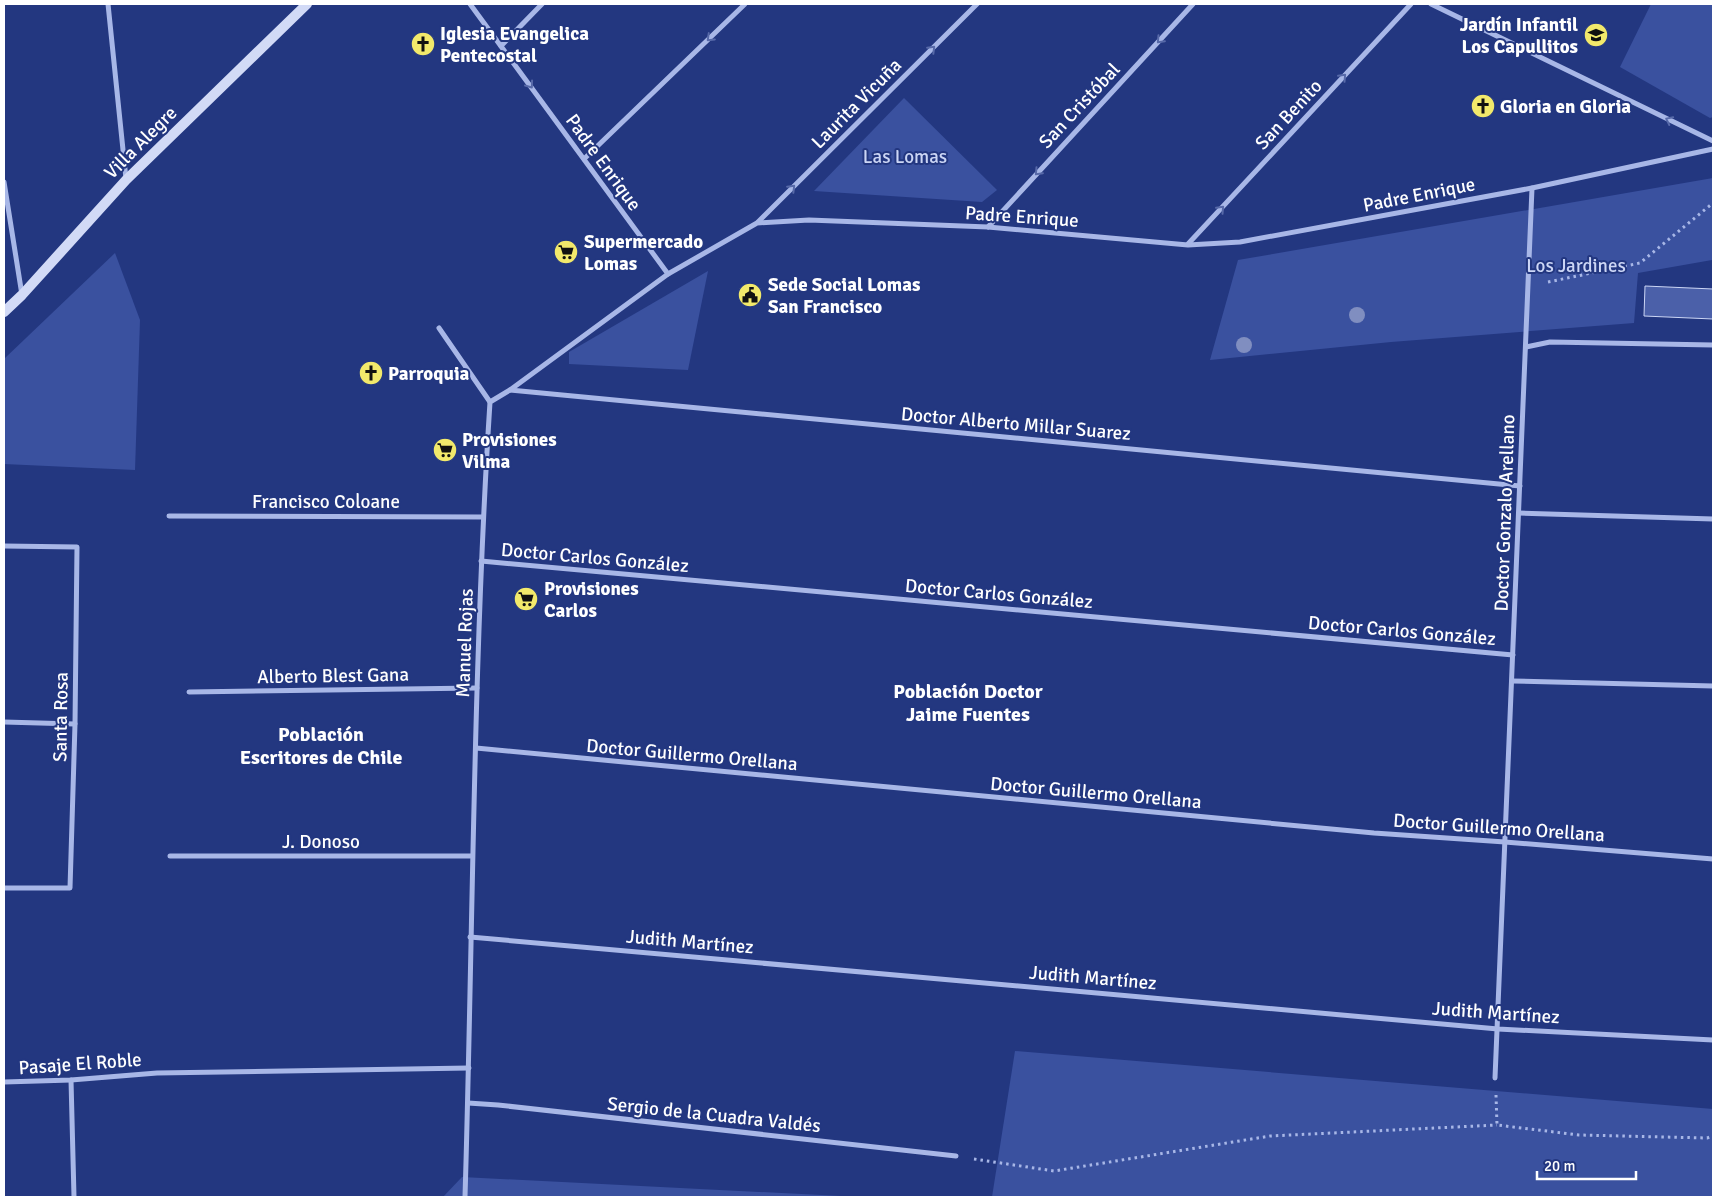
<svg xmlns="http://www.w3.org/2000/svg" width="1717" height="1201" font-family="Signika,sans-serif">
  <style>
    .green { fill: #3a519f }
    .building { fill: #4b60a9; stroke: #ccd6f5 }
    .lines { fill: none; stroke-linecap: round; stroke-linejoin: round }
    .path { stroke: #a8b7e7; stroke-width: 3; stroke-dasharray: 2.5 4; stroke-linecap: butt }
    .minor { stroke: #a8b7e7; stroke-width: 5 }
    .secondary { stroke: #d2daf6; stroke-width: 10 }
    .tree { fill: #808ec0 }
    .oneway { stroke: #586aa9 }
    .labels { text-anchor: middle; stroke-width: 4; stroke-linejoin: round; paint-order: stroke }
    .poi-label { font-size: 19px; font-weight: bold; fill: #fff; stroke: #233780; text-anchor: start }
    .street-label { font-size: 19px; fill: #fff; stroke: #233780 }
    .park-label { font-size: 19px; fill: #ccd6f5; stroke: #233780 }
    .neighbourhood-label { font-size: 20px; font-weight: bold; fill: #fff; stroke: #233780 }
  </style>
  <rect width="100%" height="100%" fill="#233780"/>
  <!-- green -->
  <g class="green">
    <polygon points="1651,4 1713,4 1713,117 1710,118 1620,67"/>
    <polygon points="904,98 997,190 982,202 814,191"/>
    <polygon points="1713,178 1712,260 1638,273 1634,323 1391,342 1210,360 1238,260"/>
    <polygon points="115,253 140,320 135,470 4,464 4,359"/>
    <polygon points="708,271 688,370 569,364 569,352"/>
    <polygon points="1015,1051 1713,1109 1713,1197 992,1197"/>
    <polygon points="462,1177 861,1197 443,1197"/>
  </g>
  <!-- building -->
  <polygon class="building" points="1645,286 1713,289 1713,319 1644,316"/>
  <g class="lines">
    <!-- path -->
    <g class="path">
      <polyline points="1548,282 1640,263 1713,203"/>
      <polyline points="1496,1095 1497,1125 1579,1135 1707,1138 1713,1136"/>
      <polyline points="974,1159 1054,1171 1270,1136 1497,1125"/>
    </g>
    <!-- minor -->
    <g class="minor">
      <polyline points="108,4 126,179"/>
      <polyline points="470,4 668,274"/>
      <polyline points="1431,4 1713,141"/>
      <polyline points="501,46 542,4"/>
      <polyline points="584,159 745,4"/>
      <polyline points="4,182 22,295"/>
      <polyline points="758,222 977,4"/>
      <polyline points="988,227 1193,4"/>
      <polyline points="1188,244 1411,4"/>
      <polyline points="439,328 490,402"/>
      <polyline points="1526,347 1550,342 1713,345"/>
      <polyline points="510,390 1520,486"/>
      <polyline points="1519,513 1713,519"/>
      <polyline points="169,516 483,517"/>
      <polyline points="4,546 77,547 75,724 70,888 4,888"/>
      <polyline points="481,561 1513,655"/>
      <polyline points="1512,681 1713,686"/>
      <polyline points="189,692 477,688"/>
      <polyline points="4,722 75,724"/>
      <polyline points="476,748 1374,833 1505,842 1713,859"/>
      <polyline points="170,856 472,856"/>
      <polyline points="470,937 1498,1029 1713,1040"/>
      <polyline points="1495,1078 1532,188"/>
      <polyline points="71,1080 74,1197"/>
      <polyline points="4,1082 71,1080 157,1073 469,1068"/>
      <polyline points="468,1103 498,1105 956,1156"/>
      <path d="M465 1197C473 932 473 667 490 402L510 390 668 274 757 223 809 220 988 227 1188 245 1240 242 1532 188 1713 149"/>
    </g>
    <!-- secondary -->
    <polyline class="secondary" points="4,312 22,295 126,180 307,4"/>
  </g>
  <!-- trees -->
  <g class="tree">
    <circle cx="1357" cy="315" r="8"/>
    <circle cx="1244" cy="345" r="8"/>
  </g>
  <!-- one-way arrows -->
  <defs><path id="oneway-chevron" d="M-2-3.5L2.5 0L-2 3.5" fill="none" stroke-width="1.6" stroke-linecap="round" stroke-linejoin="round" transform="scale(1.25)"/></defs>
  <g class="oneway">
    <use href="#oneway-chevron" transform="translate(710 38) rotate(136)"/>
    <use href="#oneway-chevron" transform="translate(1160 40) rotate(133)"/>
    <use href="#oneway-chevron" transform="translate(932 49) rotate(-45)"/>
    <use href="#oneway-chevron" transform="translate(1343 77) rotate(-47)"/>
    <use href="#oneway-chevron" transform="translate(530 85) rotate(54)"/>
    <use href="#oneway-chevron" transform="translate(1669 120) rotate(-154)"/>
    <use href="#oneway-chevron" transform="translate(1038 172) rotate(133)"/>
    <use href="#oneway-chevron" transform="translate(792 188) rotate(-45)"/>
    <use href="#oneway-chevron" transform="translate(1221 209) rotate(-47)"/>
  </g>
  <!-- icons -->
  <defs>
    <g id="school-disc" transform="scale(1.25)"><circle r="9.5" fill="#f2e96b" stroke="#233780"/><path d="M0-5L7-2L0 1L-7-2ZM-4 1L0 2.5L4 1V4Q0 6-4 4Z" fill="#111"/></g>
    <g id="church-disc" transform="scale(1.25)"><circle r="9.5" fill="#f2e96b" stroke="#233780"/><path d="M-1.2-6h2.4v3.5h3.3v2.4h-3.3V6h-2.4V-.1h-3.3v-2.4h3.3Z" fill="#111"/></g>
    <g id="supermarket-disc" transform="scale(1.25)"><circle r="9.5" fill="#f2e96b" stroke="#233780"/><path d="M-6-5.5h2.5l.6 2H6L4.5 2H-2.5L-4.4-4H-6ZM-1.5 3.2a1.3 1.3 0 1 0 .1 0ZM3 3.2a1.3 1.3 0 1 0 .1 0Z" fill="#111"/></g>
    <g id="civic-disc" transform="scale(1.25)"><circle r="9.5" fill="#f2e96b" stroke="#233780"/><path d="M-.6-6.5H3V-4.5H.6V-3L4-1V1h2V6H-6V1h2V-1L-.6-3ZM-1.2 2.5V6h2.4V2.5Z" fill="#111"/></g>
  </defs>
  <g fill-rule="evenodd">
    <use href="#school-disc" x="1596" y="35"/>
    <use href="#church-disc" x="423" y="44"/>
    <use href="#church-disc" x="1483" y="106"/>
    <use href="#supermarket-disc" x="566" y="252"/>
    <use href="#civic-disc" x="750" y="295"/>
    <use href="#church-disc" x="371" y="373"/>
    <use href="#supermarket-disc" x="445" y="450"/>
    <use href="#supermarket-disc" x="526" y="599"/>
  </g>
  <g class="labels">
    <!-- poi labels -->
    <g class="poi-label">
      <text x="1578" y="31" text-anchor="end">Jardín Infantil<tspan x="1578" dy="22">Los Capullitos</tspan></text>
      <text x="440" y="40">Iglesia Evangelica<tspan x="440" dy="22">Pentecostal</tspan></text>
      <text x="1500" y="113">Gloria en Gloria</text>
      <text x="584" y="248">Supermercado<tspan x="584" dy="22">Lomas</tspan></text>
      <text x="768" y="291">Sede Social Lomas<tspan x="768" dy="22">San Francisco</tspan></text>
      <text x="388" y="380">Parroquia</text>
      <text x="462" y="446">Provisiones<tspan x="462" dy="22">Vilma</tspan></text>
      <text x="544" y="595">Provisiones<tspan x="544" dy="22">Carlos</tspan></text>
    </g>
    <!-- street labels -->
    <g class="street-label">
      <text transform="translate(856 103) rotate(-45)" y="7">Laurita Vicuña</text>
      <text transform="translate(1079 105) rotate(-47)" y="7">San Cristóbal</text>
      <text transform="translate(1288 114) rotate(-47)" y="7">San Benito</text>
      <text transform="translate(140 142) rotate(-45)" y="7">Villa Alegre</text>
      <text transform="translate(604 162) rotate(54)" y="7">Padre Enrique</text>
      <text transform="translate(1419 194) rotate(-11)" y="7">Padre Enrique</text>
      <text transform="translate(1022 216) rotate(4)" y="7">Padre Enrique</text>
      <text transform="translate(1016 423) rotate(5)" y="7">Doctor Alberto Millar Suarez</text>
      <text x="326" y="508">Francisco Coloane</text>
      <text transform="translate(1504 513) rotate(-88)" y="7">Doctor Gonzalo Arellano</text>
      <text transform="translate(595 557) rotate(5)" y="7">Doctor Carlos González</text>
      <text transform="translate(999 593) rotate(5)" y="7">Doctor Carlos González</text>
      <text transform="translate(1402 630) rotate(5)" y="7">Doctor Carlos González</text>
      <text transform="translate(464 643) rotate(-88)" y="7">Manuel Rojas</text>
      <text transform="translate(333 675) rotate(-1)" y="7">Alberto Blest Gana</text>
      <text transform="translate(60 717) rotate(-89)" y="7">Santa Rosa</text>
      <text transform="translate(692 754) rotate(5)" y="7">Doctor Guillermo Orellana</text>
      <text transform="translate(1096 792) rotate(5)" y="7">Doctor Guillermo Orellana</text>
      <text transform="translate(1499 827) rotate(4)" y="7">Doctor Guillermo Orellana</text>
      <text x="321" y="848">J. Donoso</text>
      <text transform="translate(690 941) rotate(5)" y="7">Judith Martínez</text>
      <text transform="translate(1093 977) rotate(5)" y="7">Judith Martínez</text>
      <text transform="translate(1496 1012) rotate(4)" y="7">Judith Martínez</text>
      <text transform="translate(80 1063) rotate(-4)" y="7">Pasaje El Roble</text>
      <text transform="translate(714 1114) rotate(6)" y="7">Sergio de la Cuadra Valdés</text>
    </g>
    <!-- park labels -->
    <g class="park-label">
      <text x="905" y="163">Las Lomas</text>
      <text x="1576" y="272">Los Jardines</text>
    </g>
    <!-- neighbourhood labels -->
    <g class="neighbourhood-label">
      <text x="968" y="698">Población Doctor<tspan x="968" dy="23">Jaime Fuentes</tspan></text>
      <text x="321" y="741">Población<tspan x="321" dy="23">Escritores de Chile</tspan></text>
    </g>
  </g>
  <!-- border -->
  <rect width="1717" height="1201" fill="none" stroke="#ffffff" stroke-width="10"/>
  <!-- scale -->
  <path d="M1537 1171v8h99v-8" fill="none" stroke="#ffffff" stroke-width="2.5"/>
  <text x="1544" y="1171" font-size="15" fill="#ffffff" stroke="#233780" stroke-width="4" paint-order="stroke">20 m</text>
</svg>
